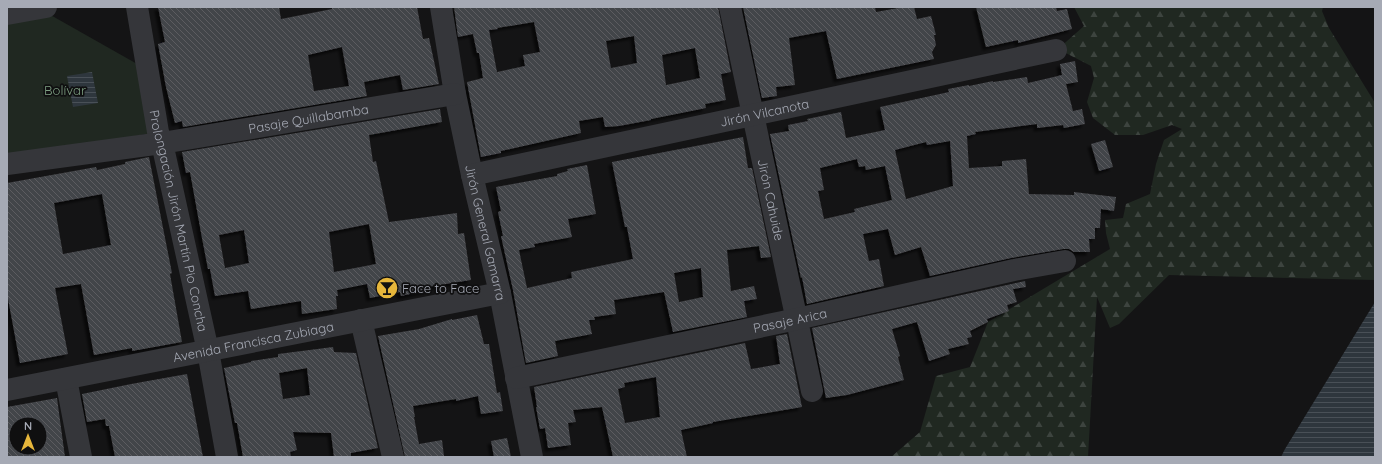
<svg xmlns="http://www.w3.org/2000/svg" width="1382" height="464" font-family="Quicksand,sans-serif">
  <style>
    .forest { fill: url(#forest-firs) }
    .park { fill: #202821 }
    .water { fill: url(#water-rules) }
    .building { fill: url(#building-back-hatch); fill-rule: evenodd; filter: url(#shadow) }
    .lines { fill: none; stroke-linecap: round; stroke-linejoin: round }
    .minor { stroke: #35363a; stroke-width: 22 }
    .labels { text-anchor: middle; stroke-width: 3.5; stroke-linejoin: round; paint-order: stroke }
    .park-label { font-size: 13px; fill: #7e9f82; stroke: #0f0f10 }
    .street-label { font-size: 13px; fill: #a6aab5; stroke: #0f0f10 }
    .poi-label { font-size: 13px; fill: #a6aab5; stroke: #0f0f10; text-anchor: start }
  </style>
  <defs>
    <pattern id="forest-firs" width="22" height="20" patternUnits="userSpaceOnUse"><rect width="22" height="20" fill="#202821"/><path d="M5 1l3.5 6h-7zM16 11l3.5 6h-7z" fill="#3d443f"/></pattern>
    <pattern id="water-rules" width="6" height="5" patternUnits="userSpaceOnUse"><rect width="6" height="5" fill="#2e363d"/><path d="M0 2.5h6" fill="none" stroke="#495057"/></pattern>
    <pattern id="building-back-hatch" width="6" height="6" patternUnits="userSpaceOnUse"><rect width="6" height="6" fill="#434448"/><path d="M-1 5l2 2M0 0l6 6M5-1l2 2" fill="none" stroke="#5b5c60"/></pattern>
    <filter id="shadow"><feDropShadow dx="-3.5" dy="3.5" stdDeviation="1" flood-color="#0009"/></filter>
  </defs>
  <rect width="100%" height="100%" fill="#141415"/>
  <!-- forest -->
  <polygon class="forest" points="1074,7 1323,7 1322,11 1329,28 1375,103 1375,280 1169,275 1119,324 1110,328 1097,297 1088,457 891,457 920,432 936,376 970,367 988,322 1110,249 1106,233 1105,220 1123,218 1126,204 1150,194 1156,164 1164,140 1182,129 1172,125 1143,135 1115,135 1093,118 1087,102 1094,78 1091,66 1058,49 1084,26"/>
  <!-- park -->
  <polygon class="park" points="47,13 146,69 158,132 7,158 7,21"/>
  <!-- water -->
  <g class="water">
    <polygon points="92,72 98,103 73,107 67,76"/>
    <polygon points="1375,302 1375,457 1281,457 1285,449"/>
  </g>
  <!-- building -->
  <g class="building">
    <path d="M158 7H279L281 19 332 9V7H417L423 39 429 38 439 84 403 90 400 75 364 82 367 96 183 127 182 121 175 123 166 87 158 44 165 42ZM342 47 349 86 314 91 308 55Z"/>
    <path d="M454 7H718L731 72 721 74 726 100 705 104 706 108 651 119V120L619 126 605 127 603 117 579 121 581 133 501 151V153L481 157 467 82 483 78 479 53H477L473 34 458 37ZM534 22 540 52 523 55 525 66 497 72 489 30 498 29 497 28ZM634 36 637 63 611 68 606 41ZM695 48 700 78 666 85 662 55Z"/>
    <polygon points="743,7 875,7 876,12 904,7 914,7 917,19 931,16 936,35 934,35 936,45 932,52 934,59 837,79 826,31 789,38 795,85 776,87 777,96 762,98"/>
    <polygon points="976,7 1056,7 1057,11 1067,9 1072,29 1018,43 1018,40 986,47"/>
    <path d="M1075 61 1078 82 1066 84 1073 111 1082 109 1085 124 1064 128 1063 125 1037 128V124L975 132 976 134 967 136 969 168 1002 166V161L1026 159 1029 194 1074 195V192L1116 197 1114 211 1101 209 1100 228H1095V239H1089L1090 252H1074L1069 249H1063L1011 258 930 276 921 247 895 255 888 229 863 234 869 261 879 259 884 286 807 304 802 277 801 278 770 134 789 131 788 125 808 121 807 119 841 112 846 138 885 130 880 107 949 92 948 89 969 85V86L993 81V82L1027 77 1028 83 1062 75 1060 64ZM950 141 953 186 906 199 895 150 926 142 927 145ZM857 159 859 167 865 166 866 170 885 166 892 200 854 209 855 212 824 219 818 191 824 190 820 168Z"/>
    <path d="M440 109 442 122 369 135 373 162 376 161 389 222 457 213 458 234 464 233 471 280 427 287 428 290 401 296 400 292 370 298 367 284 337 290 338 296H336L337 309 302 314 301 301 251 309 248 291 215 296 210 269H208L202 238 190 172 186 173 182 152ZM369 224 376 264 334 272 329 232ZM244 230 249 263 225 268 219 235Z"/>
    <path d="M743 137 748 168H752L771 257 761 258 759 246 727 250 731 291 754 286 757 299 744 301 747 317 673 332 664 292 614 300 616 314 594 317 595 320H589L592 334 555 341 558 356 526 363 513 290 501 236H503L498 212 501 211 496 187 557 176V174L568 171 567 169 587 165 596 214 568 219 572 237 534 244 535 247 519 250 527 288 572 278 571 272 633 259 627 227H625L612 162ZM701 268 703 297 679 302 674 273Z"/>
    <polygon points="1105,140 1113,167 1099,171 1091,144"/>
    <path d="M149 157 172 273 170 274 182 342 132 351V348L94 355 81 284 55 288 68 354 20 363 7 293V183L96 167 97 170 125 164V162ZM102 194 111 245 63 254 54 203Z"/>
    <polygon points="1025,281 1026,287 1013,289 1017,302 1007,305 1009,311 987,319 988,322 970,331 972,337 967,338 969,344 948,349 950,354 929,361 917,322 892,329 900,356 898,357 904,380 847,395 826,398 812,328"/>
    <polygon points="477,315 484,344 489,344 497,393 500,392 503,411 481,414 478,396 456,401 456,399 413,406 415,417 414,417 419,444 442,440 444,456 437,457 405,457 378,336 419,329 452,319 452,320"/>
    <path d="M787 334 802 407 713 422V423L681 430 687 457H613L602 407 573 410 576 422 568 423 571 445 548 448 545 428 540 429 536 407H537L534 387 745 343 751 369 780 364 776 336ZM656 377 660 417 625 423 618 389 625 387 624 383Z"/>
    <path d="M333 347 334 352 356 353 378 448 351 453V457H334L331 433 293 432 297 450 290 452 291 457H243L237 423H235L224 368 251 362V361L278 357V354ZM307 368 310 395 283 399 279 373Z"/>
    <polygon points="187,374 203,457 115,457 109,426 106,426 105,419 87,422 82,394 131,384"/>
    <path d="M57 398 65 457H7V407ZM16 424H40V448H16Z"/>
    <polygon points="507,438 511,457 494,457 491,441"/>
  </g>
  <g class="lines">
    <!-- minor -->
    <g class="minor">
      <path id="s1" d="M137 7 158 132 162 143 208 351 227 457"/>
      <path id="s2" d="M441 7 455 94 472 175 500 293 532 457"/>
      <path id="s3" d="M730 7 812 391"/>
      <polyline points="7,14 46,7"/>
      <path id="s4" d="M7 164 162 143 455 94"/>
      <path id="s5" d="M472 175 1056 50"/>
      <polyline points="361,320 393,457"/>
      <path id="s6" d="M516 378 797 319 1014 270 1065 261"/>
      <polyline points="66,379 81,457"/>
      <path id="s7" d="M7 390 500 293"/>
    </g>
  </g>
  <!-- icons -->
  <defs>
    <g id="bar-disc" transform="scale(1.15)"><circle r="9.5" fill="#e6b63b" stroke="#0f0f10"/><path d="M-6-5H6L.8 .8V4.5H3.5V6h-7V4.5H-.8V.8Z" fill="#111"/></g>
  </defs>
  <g fill-rule="evenodd">
    <use href="#bar-disc" x="387" y="288"/>
  </g>
  <g class="labels">
    <!-- park labels -->
    <g class="park-label">
      <text x="65" y="95">Bolívar</text>
    </g>
    <!-- street labels -->
    <g class="street-label">
      <text dy="5" stroke="none"><textPath href="#s5" startOffset="299">Jirón Vilcanota</textPath></text>
      <text dy="5" stroke="none"><textPath href="#s4" startOffset="305">Pasaje Quillabamba</textPath></text>
      <text dy="5" stroke="none"><textPath href="#s3" startOffset="197">Jirón Cahuide</textPath></text>
      <text dy="5" stroke="none"><textPath href="#s1" startOffset="218">Prolongación Jirón Martín Pio Concha</textPath></text>
      <text dy="5" stroke="none"><textPath href="#s2" startOffset="230">Jirón General Gamarra</textPath></text>
      <text dy="5" stroke="none"><textPath href="#s6" startOffset="280">Pasaje Arica</textPath></text>
      <text dy="5" stroke="none"><textPath href="#s7" startOffset="251">Avenida Francisca Zubiaga</textPath></text>
    </g>
    <!-- poi labels -->
    <g class="poi-label">
      <text x="402" y="293">Face to Face</text>
    </g>
  </g>
  <!-- border -->
  <rect width="1382" height="464" fill="none" stroke="#a6aab5" stroke-width="16"/>
  <!-- north arrow -->
  <g transform="translate(28 436)"><circle r="19" fill="#0f0f10" stroke="#4b4d52"/>
  <path d="M0-3L7 15L0 10L-7 15Z" fill="#e6b63b"/>
  <text y="-6" font-size="11" font-weight="bold" text-anchor="middle" fill="#a6aab5">N</text>
  </g>
</svg>
